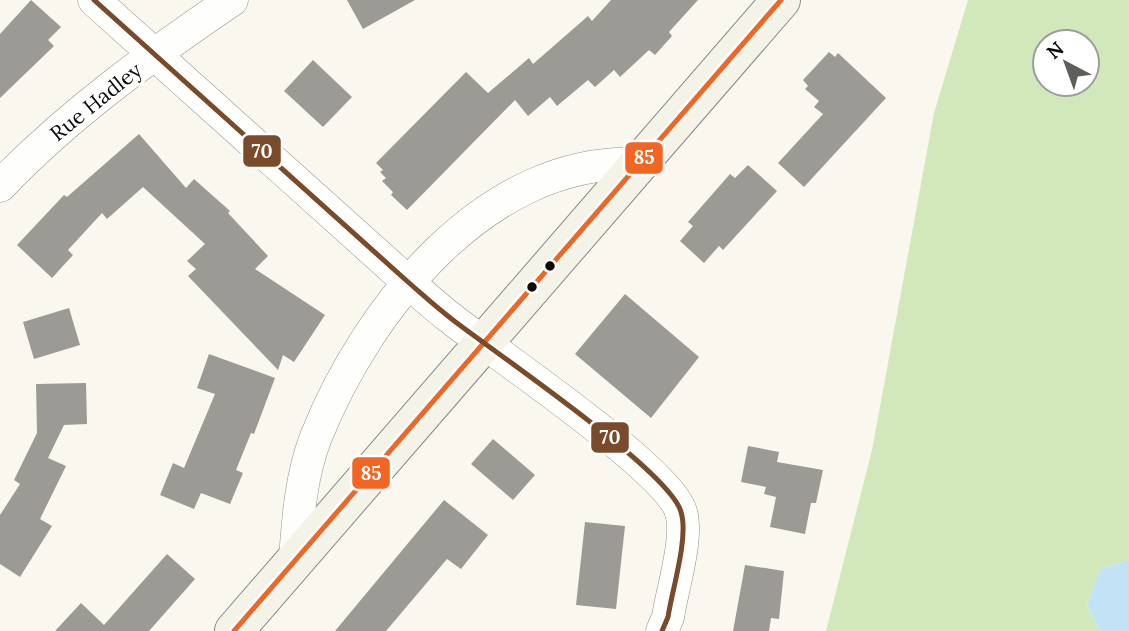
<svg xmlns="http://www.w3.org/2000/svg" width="1129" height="631" font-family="Lora,serif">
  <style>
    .forest { fill: #d1e9ba; fill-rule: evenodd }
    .water { fill: #c2e2f6 }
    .building { fill: #9c9a94 }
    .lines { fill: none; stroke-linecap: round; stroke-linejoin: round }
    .street-casing { stroke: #93928d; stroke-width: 33 }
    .secondary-casing { stroke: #898884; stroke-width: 40 }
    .street { stroke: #fefefc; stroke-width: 32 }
    .secondary { stroke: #f4f3e8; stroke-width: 38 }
    .bus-1-casing { stroke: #fff; stroke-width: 10 }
    .bus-2-casing { stroke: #fff; stroke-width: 10 }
    .bus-1 { stroke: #f26522; stroke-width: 5 }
    .bus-2 { stroke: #7a4b2a; stroke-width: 5 }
    .bus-dot { fill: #0b0b0b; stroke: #fff; stroke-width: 2.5 }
    .labels { text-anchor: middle; stroke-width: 7; stroke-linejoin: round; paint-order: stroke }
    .street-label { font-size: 21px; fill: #0b0b0b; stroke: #fff }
    .line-badge { stroke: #fff; stroke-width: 2.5 }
    .badge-label { font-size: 19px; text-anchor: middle; font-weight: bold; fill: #fff }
  </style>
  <rect width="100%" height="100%" fill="#faf8ee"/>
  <!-- forest -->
  <path class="forest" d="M968 0H1129V560L1100 569 1087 605 1100 631H826L872 450 934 113ZM1045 42H1087V84H1045Z"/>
  <!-- water -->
  <polygon class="water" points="1129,560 1129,631 1100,631 1087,605 1100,569"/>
  <!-- building -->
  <g class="building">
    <polygon points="31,0 61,27 48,40 54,46 0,98 0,34"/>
    <polygon points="347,0 415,0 363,29"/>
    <polygon points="611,0 698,0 669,32 672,36 655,55 649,50 620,77 614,70 595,87 588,80 557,106 550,97 528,116 515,100 407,210 391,195 393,192 382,181 386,178 380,172 383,170 376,163 466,72 488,93 529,58 533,64 588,16 592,21"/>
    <polygon points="829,52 835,57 838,53 886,98 804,187 778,163 823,114 814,107 819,101 805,89 808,86 803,80"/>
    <polygon points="313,60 352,97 323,127 284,91"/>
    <polygon points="139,134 186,188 194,179 230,211 228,213 268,256 255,269 325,315 294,362 283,355 278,370 188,276 196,269 187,261 205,244 143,187 107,219 102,213 68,250 73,255 52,278 17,245 64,195 67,197"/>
    <polygon points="748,165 777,191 723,250 719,246 704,263 680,241 693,226 688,222 730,174 735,178"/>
    <polygon points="625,294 699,357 651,418 575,354"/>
    <polygon points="69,308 80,345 34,359 23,322"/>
    <polygon points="209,354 275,378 254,434 251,433 236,470 243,473 230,504 201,493 194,509 160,495 173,463 184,468 215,394 197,388"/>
    <polygon points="86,383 87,424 64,425 48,458 66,466 40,519 52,526 20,577 0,564 0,515 20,484 14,480 37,433 36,384"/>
    <polygon points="493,439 535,475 513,500 471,464"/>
    <polygon points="748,446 779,452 777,462 823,470 816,503 811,503 805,534 770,527 776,497 764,494 766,487 741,482"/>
    <polygon points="444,500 488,535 461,569 447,559 386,631 335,631"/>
    <polygon points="585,522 625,526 616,609 576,605"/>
    <polygon points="167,554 195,579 149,631 55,631 81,603 104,625"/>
    <polygon points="745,565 784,571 779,619 771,618 769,631 733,631"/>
  </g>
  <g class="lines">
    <!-- street casing -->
    <g class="street-casing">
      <g id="street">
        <path d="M94 0 408 282C423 295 437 308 453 320 494 352 670 471 681 512 689 537 672 590 668 617L662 631"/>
        <path d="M0 186C68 115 151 55 232 0"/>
        <path d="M295 558C298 518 301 475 316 437 367 309 486 158 637 164"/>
      </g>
    </g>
    <!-- secondary casing -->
    <g class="secondary-casing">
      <polyline id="secondary" points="234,631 781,0"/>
    </g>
    <!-- street -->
    <use href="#street" class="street"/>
    <!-- secondary -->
    <use href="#secondary" class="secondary"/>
    <!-- bus-1 casing -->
    <g class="bus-1-casing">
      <polyline id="bus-1" points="234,631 781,0"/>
    </g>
    <!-- bus-2 casing -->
    <g class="bus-2-casing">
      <path id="bus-2" d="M94 0 408 282C423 295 437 308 453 320 494 352 670 471 681 512 689 537 672 590 668 617L662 631"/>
    </g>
    <!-- bus-1 -->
    <use href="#bus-1" class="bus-1"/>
    <!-- bus-2 -->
    <use href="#bus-2" class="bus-2"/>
  </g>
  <!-- markers -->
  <g class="bus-dot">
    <circle cx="550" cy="266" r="6"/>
    <circle cx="532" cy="287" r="6"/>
  </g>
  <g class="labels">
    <!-- street labels -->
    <g class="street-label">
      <text transform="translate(96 102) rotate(-39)" y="7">Rue Hadley</text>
    </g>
  </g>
  <g class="line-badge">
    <rect x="242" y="134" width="40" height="34" rx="7" fill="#7a4b2a"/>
    <rect x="624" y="141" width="40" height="34" rx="7" fill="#f26522"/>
    <rect x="590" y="421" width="40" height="33" rx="7" fill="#7a4b2a"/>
    <rect x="351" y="456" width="40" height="34" rx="7" fill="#f26522"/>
  </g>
  <g class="badge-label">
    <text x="262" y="158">70</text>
    <text x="644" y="164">85</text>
    <text x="610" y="444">70</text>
    <text x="371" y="480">85</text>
  </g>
  <!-- north arrow -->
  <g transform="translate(1066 63) rotate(319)"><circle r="33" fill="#ffffff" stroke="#9d9d9d" stroke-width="2"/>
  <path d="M0-5L12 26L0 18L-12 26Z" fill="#5f5e5a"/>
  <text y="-10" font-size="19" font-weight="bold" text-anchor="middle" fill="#0b0b0b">N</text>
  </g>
</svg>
